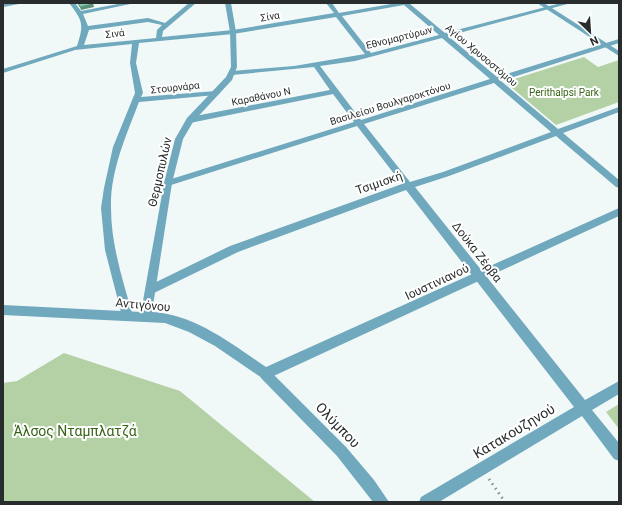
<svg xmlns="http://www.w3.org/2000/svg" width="622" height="505" font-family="Roboto,sans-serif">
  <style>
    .green { fill: #b4d1a6 }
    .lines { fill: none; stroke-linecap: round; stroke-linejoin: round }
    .path { stroke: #8a8f8f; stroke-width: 3; stroke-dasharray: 1.5 4; stroke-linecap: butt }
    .minor { fill: #70a8bd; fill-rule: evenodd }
    .tertiary { fill: #70a8bd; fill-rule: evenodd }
    .shaded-wall { fill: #5c9079 }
    .building { fill: #84cdad; stroke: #5c9079 }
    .labels { text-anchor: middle; stroke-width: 4; stroke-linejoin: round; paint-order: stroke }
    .far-street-label { font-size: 10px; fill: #292c2c; stroke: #fff }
    .far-park-label { font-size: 10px; fill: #376417; stroke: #fff }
    .street-label { font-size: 12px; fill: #292c2c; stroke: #fff }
    .near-street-label { font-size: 14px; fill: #292c2c; stroke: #fff }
    .near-park-label { font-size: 14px; fill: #376417; stroke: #fff }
  </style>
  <rect width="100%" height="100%" fill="#f1f9f8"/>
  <!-- green -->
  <g class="green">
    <polygon points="584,57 598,67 619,60 619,102 556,125 505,82"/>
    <polygon points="64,353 180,391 315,502 3,502 3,383 17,381"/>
    <polygon points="619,404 619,429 606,412"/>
  </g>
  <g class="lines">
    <!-- path -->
    <polyline class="path" points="489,479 505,502"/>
    <!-- minor -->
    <g class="minor">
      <polygon points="3,3 24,3 3,7"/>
      <path d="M69 3H75L81 11 123 3H135L83 14 88 26 148 18 165 23 189 3H196L163 31 162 37 233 30 334 13 326 3H332L339 13 397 3H411L410 4 445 33 561 3H571L448 36 497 77 619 39V43L501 81 558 129 619 107V112L563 133 619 180V188L616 187 556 136 449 176 415 187 585 400 619 381V394L592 410 619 443V461L614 459 582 416 439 502H419L421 497 574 407 406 190 238 252 156 292 152 294 148 292 147 289 148 286 230 246 402 184 357 126 168 186 164 183 165 181 354 122 333 94 190 123 186 120 190 117 330 90 314 67 232 75 228 73 232 71 294 66 365 54 336 17 233 34 139 43 136 63 143 93 141 97 216 91 220 93 216 95 139 102C126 136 110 171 111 208 111 245 123 281 133 316L131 320 127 321 123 320 105 250 101 208 104 188 113 147 135 93 130 63 132 44 75 50 3 73V69L77 46C84 24 83 21 69 3ZM404 5 439 35 371 53 342 16ZM148 22 162 25 157 30 156 38 84 45 89 30ZM442 38 490 79 361 120 320 66 355 61ZM494 83 551 132 443 172 410 182 364 124Z"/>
      <polygon points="265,368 269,370 346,447 374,480 389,502 373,502 337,456 261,378 259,374 261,370"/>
    </g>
    <!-- tertiary -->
    <g class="tertiary">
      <path d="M225 3H231L236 32 237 67 232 80 193 122 183 139 172 183 152 312C194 314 232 344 266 367L619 208V216L265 380 215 346 189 332 165 323 3 315V305L141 312 164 183 175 139 187 118 226 77 231 67 230 32Z"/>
      <polygon points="537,3 544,3 619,51 619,56"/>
    </g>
  </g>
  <!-- shaded-wall -->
  <polygon class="shaded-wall" points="93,3 94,7 81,10 80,7"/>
  <!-- building -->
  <polygon class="building" points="78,3 92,3 93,4 80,7"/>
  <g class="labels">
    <!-- far-street labels -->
    <g class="far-street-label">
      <text transform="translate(270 16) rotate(-9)" y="4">Σίνα</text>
      <text transform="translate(115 33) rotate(-6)" y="4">Σινά</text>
      <text transform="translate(399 37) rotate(-14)" y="4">Εθνομαρτύρων</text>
      <text transform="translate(482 55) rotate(40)" y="4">Αγίου Χρυσοστόμου</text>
      <text transform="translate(175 87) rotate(-6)" y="4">Στουρνάρα</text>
      <text transform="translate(261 96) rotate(-11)" y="4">Καραθάνου Ν</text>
      <text transform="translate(390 103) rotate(-17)" y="4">Βασιλείου Βουλγαροκτόνου</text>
    </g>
    <!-- far-park labels -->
    <g class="far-park-label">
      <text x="564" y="96">Perithalpsi Park</text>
    </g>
    <!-- street labels -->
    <g class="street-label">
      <text transform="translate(160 172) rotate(-77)" y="4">Θερμοπυλών</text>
      <text transform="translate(379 183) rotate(-19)" y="4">Τσιμισκή</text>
      <text transform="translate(477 252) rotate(52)" y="4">Δούκα Ζέρβα</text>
      <text transform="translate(437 282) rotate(-25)" y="4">Ιουστινιανού</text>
      <text transform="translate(143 305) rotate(5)" y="4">Αντιγόνου</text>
    </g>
    <!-- near-street labels -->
    <g class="near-street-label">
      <text transform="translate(338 425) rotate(46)" y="5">Ολύμπου</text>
      <text transform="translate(514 431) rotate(-31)" y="5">Κατακουζηνού</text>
    </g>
    <!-- near-park labels -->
    <g class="near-park-label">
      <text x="75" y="436">Άλσος Νταμπλατζά</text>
    </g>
  </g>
  <!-- border -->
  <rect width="622" height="505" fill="none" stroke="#292c2c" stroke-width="8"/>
  <!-- north arrow -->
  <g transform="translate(590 32) rotate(155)" stroke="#ffffff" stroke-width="3" paint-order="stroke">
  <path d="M0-3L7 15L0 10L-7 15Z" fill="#292c2c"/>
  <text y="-6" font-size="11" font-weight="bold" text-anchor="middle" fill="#292c2c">N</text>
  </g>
</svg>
